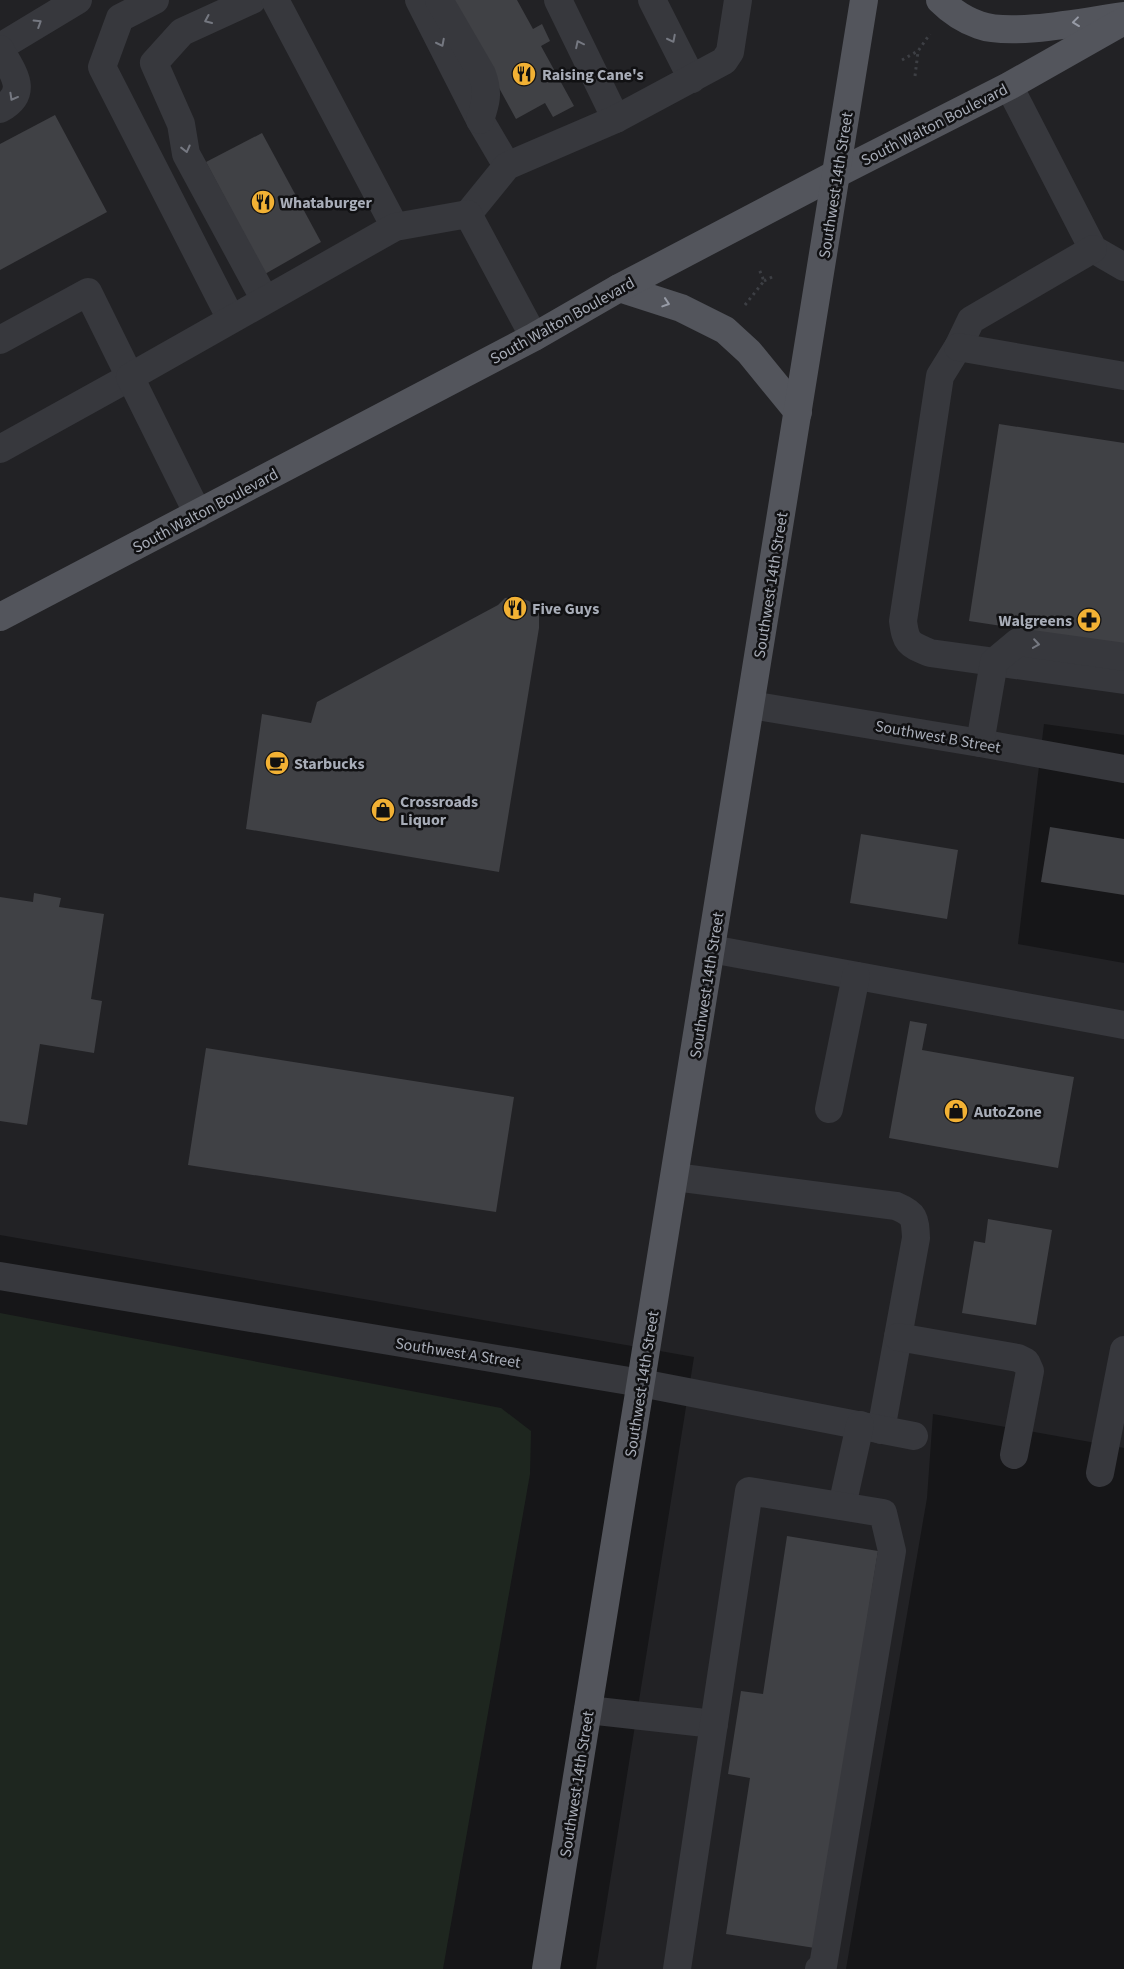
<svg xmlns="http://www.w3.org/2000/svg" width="1124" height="1969" font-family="'Source Sans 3',sans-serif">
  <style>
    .built { fill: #222225 }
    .green { fill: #1e261f }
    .building { fill: #404145 }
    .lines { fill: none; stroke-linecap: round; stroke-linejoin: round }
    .path { stroke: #3d3f44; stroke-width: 3; stroke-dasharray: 2.5 4; stroke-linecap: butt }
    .minor { stroke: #37383d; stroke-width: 28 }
    .major { stroke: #53555c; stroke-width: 28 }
    .oneway { stroke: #757881 }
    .oneway2 { stroke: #979ba6 }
    .labels { text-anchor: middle; stroke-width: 5; stroke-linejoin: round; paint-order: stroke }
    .poi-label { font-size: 16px; font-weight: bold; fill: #a8adb8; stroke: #111113; text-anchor: start }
    .street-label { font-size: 16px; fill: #a8adb8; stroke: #111113 }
  </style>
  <rect width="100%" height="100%" fill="#161618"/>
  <!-- built -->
  <polygon class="built" points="0,0 1124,0 1124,735 1044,724 1018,944 1124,963 1124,1448 933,1414 927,1498 846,1969 596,1969 694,1357 0,1235"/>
  <!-- green -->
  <polygon class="green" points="0,1313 501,1408 531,1431 530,1474 443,1969 0,1969"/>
  <!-- building -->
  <g class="building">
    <polygon points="451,0 517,0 533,29 542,24 550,41 541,46 574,106 553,117 545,103 516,119"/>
    <polygon points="55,115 107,212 0,270 0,144"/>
    <polygon points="262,133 321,242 265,274 206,162"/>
    <polygon points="999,424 1124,443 1124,645 969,621"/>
    <polygon points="517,597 529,601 534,606 539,614 539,628 499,872 246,829 262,714 311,723 317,702 498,605 505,598"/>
    <polygon points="1050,827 1124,839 1124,895 1041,882"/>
    <polygon points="861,834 958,850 947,919 850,903"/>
    <polygon points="34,893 61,898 59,907 104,914 91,999 102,1001 94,1053 40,1044 27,1125 0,1121 0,897 33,902"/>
    <polygon points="910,1021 927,1024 922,1050 1074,1077 1058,1168 889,1138"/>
    <polygon points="206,1048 514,1097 496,1212 188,1165"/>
    <polygon points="988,1219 1052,1230 1036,1325 962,1313 974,1241 985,1243"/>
    <polygon points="787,1536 878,1551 815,1948 726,1934 750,1778 728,1774 741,1691 763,1694"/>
  </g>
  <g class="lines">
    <!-- path -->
    <g class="path">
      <polyline points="902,60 918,51 930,34"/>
      <polyline points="915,76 918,52"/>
      <polyline points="764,281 774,276"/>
      <polyline points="745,305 764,281 759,269"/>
    </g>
    <!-- minor -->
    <g class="minor">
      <polyline points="155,0 120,18 102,67 231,319"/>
      <polyline points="252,0 182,32 154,63 181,124 186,154 265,300"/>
      <polyline points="275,0 395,227"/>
      <polyline points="419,0 480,120 507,166"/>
      <path d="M439 0 482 74C489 93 486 102 480 120"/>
      <polyline points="558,0 616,119"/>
      <polyline points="652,0 692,79"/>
      <polyline points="0,47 78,0"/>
      <path d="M0 49C12 72 31 92 0 109"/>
      <polyline points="1009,86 1093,249 1124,267"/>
      <polyline points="468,214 507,166 616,119 724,61 730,52 738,0"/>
      <path d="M1093 249 971 320 958 347 940 376 903 621C906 644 909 644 930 653L1124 680"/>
      <polyline points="0,340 88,292 130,377 0,449"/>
      <polyline points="958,347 1124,376"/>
      <polyline points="198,514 130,377 395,227 468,214 534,337"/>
      <polyline points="751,705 980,743 1124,769"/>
      <polyline points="980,743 994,662 1018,642 1124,657"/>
      <polyline points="711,949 1124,1025"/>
      <polyline points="829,1109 856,976"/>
      <path d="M675 1177 896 1206C915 1214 915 1218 916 1238L881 1430"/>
      <polyline points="0,1276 641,1383 914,1436"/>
      <polyline points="898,1337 1018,1358 1026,1362 1030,1371 1014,1455"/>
      <polyline points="1100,1473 1124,1350"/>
      <polyline points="842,1506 860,1425"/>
      <polyline points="588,1710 714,1724"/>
      <polyline points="677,1969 749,1491 883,1513 892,1551 823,1966 819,1969"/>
    </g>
    <!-- major -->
    <g class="major">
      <path d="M940 0C951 11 965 20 979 25 1011 37 1087 21 1123 16"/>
      <polyline points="619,288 681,308 725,330 749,352 798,412"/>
      <polyline points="0,617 534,337 619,288 838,173 1009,86 1124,21"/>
      <polyline points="546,1969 864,0"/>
    </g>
  </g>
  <!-- one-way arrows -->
  <defs><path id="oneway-chevron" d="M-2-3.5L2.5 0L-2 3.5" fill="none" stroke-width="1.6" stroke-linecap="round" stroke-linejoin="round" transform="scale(1.25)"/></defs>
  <g class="oneway">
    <use href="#oneway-chevron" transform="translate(208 20) rotate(156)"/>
    <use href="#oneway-chevron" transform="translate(38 23) rotate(-32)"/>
    <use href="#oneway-chevron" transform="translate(672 39) rotate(63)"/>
    <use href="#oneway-chevron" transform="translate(441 43) rotate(63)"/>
    <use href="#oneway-chevron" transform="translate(579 44) rotate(-116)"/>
    <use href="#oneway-chevron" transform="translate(13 97) rotate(119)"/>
    <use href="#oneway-chevron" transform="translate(186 149) rotate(76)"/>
    <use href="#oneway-chevron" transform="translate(1036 644) rotate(8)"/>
  </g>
  <g class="oneway2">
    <use href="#oneway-chevron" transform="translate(1076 22) rotate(173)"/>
    <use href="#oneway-chevron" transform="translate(666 303) rotate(18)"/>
  </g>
  <!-- icons -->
  <defs>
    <g id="restaurant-disc" transform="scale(1.25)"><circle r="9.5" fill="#f2b134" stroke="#111113"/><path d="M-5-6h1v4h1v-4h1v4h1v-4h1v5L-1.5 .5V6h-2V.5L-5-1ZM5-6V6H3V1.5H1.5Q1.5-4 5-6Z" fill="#111"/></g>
    <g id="pharmacy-disc" transform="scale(1.25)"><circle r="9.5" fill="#f2b134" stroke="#111113"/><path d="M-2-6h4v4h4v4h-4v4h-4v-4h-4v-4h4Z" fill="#111"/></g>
    <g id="cafe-disc" transform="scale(1.25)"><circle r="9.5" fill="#f2b134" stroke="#111113"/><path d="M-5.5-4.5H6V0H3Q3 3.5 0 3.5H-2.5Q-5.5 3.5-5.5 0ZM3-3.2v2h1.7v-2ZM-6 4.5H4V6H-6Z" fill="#111"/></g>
    <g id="shop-disc" transform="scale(1.25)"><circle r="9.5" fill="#f2b134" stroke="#111113"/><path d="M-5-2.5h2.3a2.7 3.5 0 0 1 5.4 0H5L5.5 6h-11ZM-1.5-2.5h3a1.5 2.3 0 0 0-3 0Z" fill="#111"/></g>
  </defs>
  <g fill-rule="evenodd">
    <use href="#restaurant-disc" x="524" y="74"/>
    <use href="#restaurant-disc" x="263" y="202"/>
    <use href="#restaurant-disc" x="515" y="608"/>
    <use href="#pharmacy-disc" x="1089" y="620"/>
    <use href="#cafe-disc" x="277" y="763"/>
    <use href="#shop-disc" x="383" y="810"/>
    <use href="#shop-disc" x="956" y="1111"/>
  </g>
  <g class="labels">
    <!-- poi labels -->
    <g class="poi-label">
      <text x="542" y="80">Raising Cane's</text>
      <text x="280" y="208">Whataburger</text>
      <text x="532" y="614">Five Guys</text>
      <text x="1072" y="626" text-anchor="end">Walgreens</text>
      <text x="294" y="769">Starbucks</text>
      <text x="400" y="807">Crossroads<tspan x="400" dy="18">Liquor</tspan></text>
      <text x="974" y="1117">AutoZone</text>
    </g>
    <!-- street labels -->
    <g class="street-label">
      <text transform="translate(934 124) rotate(-27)" y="6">South Walton Boulevard</text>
      <text transform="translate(835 185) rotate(-81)" y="6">Southwest 14th Street</text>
      <text transform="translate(562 320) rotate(-29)" y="6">South Walton Boulevard</text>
      <text transform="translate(205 510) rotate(-28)" y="6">South Walton Boulevard</text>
      <text transform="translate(770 585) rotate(-81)" y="6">Southwest 14th Street</text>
      <text transform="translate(938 736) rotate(10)" y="6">Southwest B Street</text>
      <text transform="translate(706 985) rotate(-81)" y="6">Southwest 14th Street</text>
      <text transform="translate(458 1352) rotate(9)" y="6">Southwest A Street</text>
      <text transform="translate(641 1384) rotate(-81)" y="6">Southwest 14th Street</text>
      <text transform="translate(576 1784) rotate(-81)" y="6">Southwest 14th Street</text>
    </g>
  </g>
</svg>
